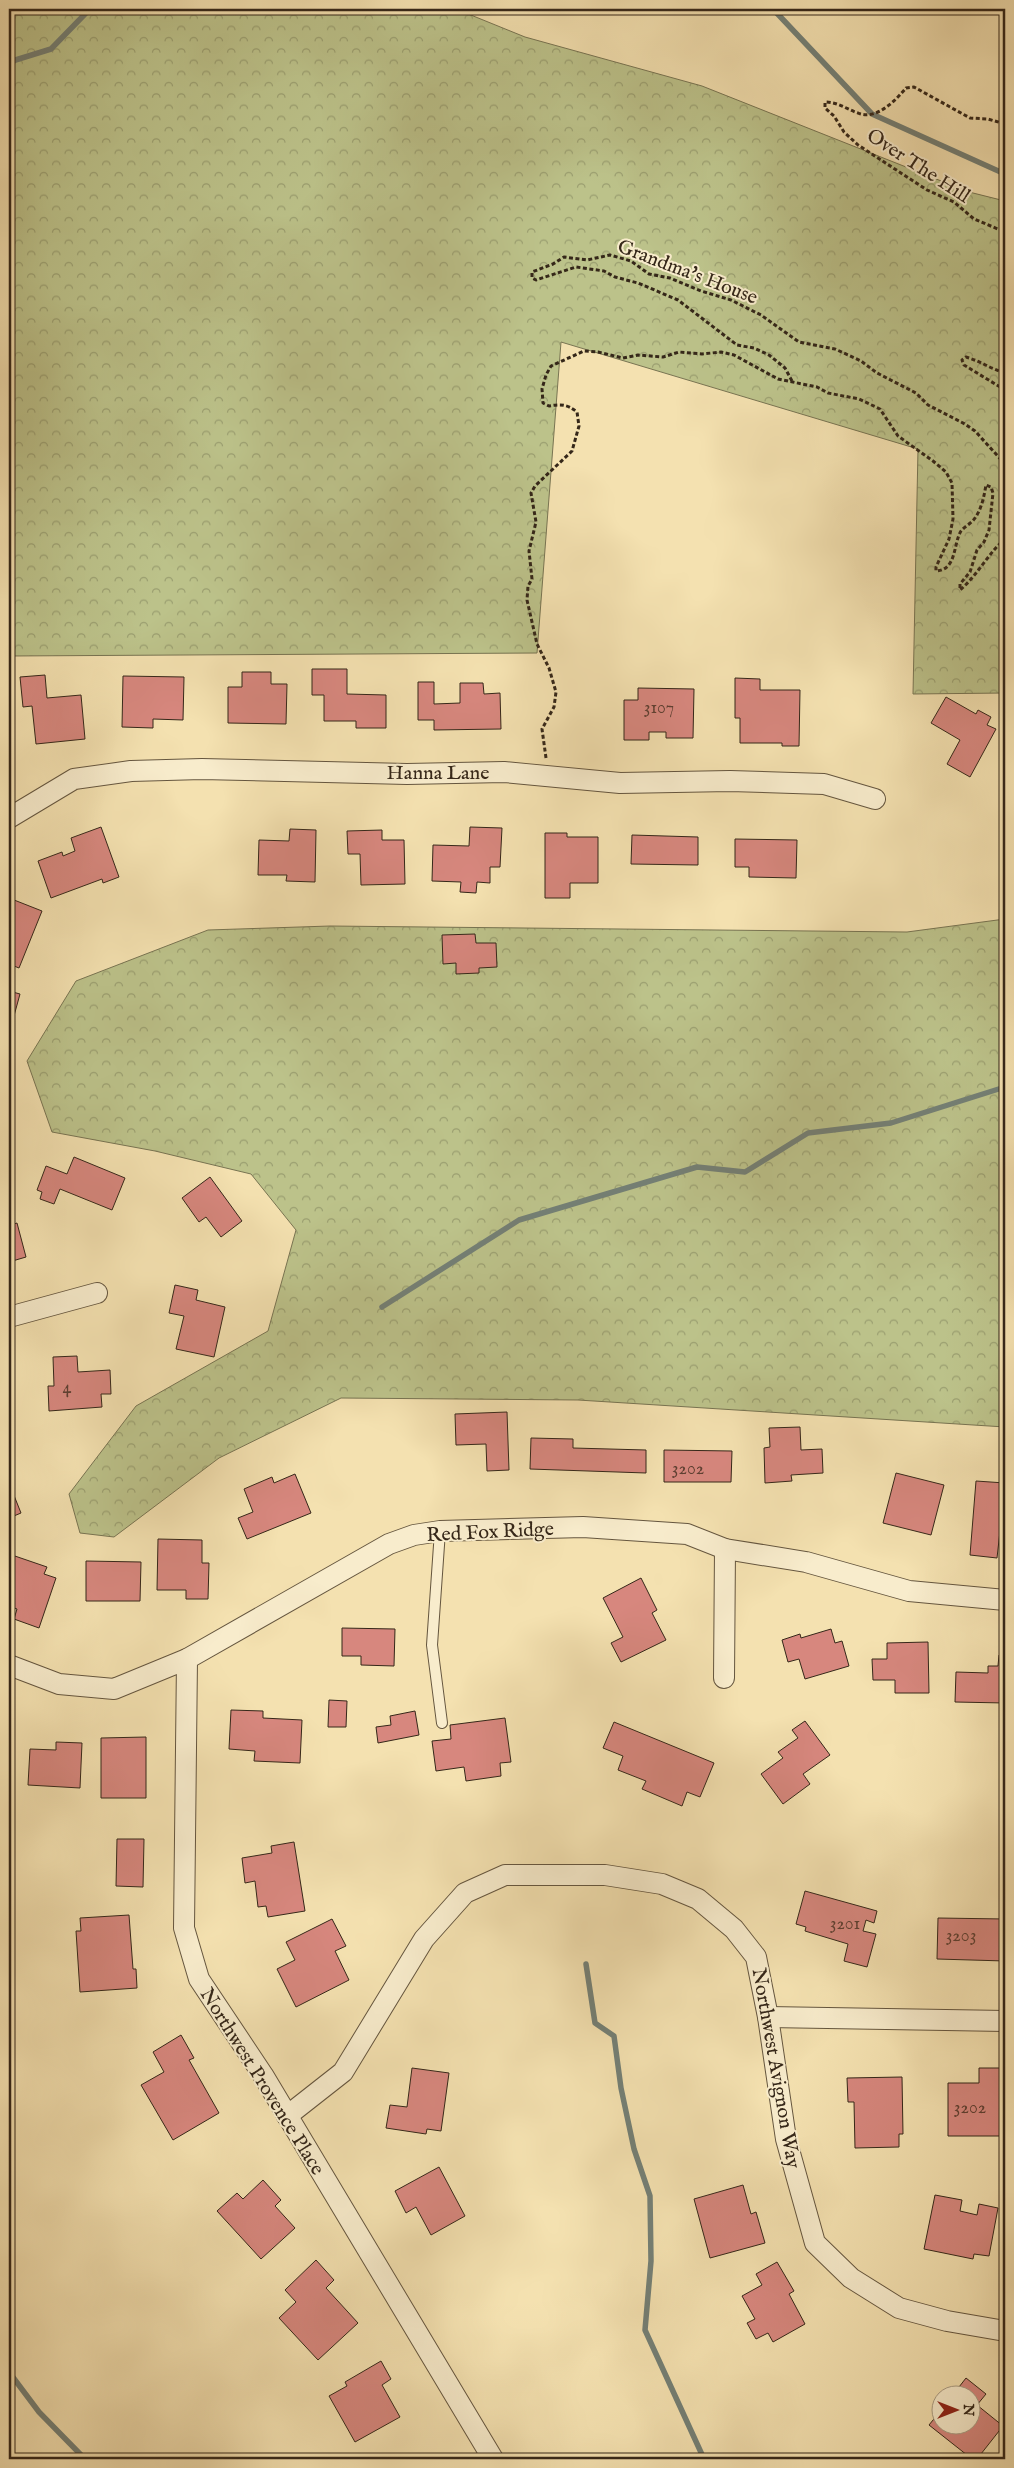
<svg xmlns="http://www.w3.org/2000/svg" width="1014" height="2468" font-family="'IM FELL English',serif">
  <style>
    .forest { fill: url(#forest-crowns); stroke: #787452 }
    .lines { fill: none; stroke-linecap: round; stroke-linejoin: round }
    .stream { stroke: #748076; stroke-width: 5.5 }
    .building { fill: #d7877e; stroke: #352719 }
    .service-casing { stroke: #65563f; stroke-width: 12 }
    .minor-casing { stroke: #65563f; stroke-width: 22 }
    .path { stroke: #352719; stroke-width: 3; stroke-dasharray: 4 2.5; stroke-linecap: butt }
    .service { stroke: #f8eccc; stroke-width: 10 }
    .minor { stroke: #f8eccc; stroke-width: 20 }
    .labels { text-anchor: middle; stroke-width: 4; stroke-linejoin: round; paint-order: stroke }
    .number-label { font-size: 18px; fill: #5e3f32 }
    .street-label { font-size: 20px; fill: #352719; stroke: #f8eccc }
  </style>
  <defs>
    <pattern id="forest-crowns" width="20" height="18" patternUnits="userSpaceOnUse" patternTransform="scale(1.25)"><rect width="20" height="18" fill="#bcc28a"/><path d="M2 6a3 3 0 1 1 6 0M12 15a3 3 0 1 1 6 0" fill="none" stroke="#9a9e70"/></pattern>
  </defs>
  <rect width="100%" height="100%" fill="#f4e1b0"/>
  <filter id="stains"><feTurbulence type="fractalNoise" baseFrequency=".004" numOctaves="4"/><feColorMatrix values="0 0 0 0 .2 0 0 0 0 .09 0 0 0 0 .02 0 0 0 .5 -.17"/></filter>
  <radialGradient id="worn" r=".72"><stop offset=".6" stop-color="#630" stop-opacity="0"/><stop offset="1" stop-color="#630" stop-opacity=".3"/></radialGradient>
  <!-- forest -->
  <g class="forest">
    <polygon points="9,9 456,9 525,37 702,86 969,192 1005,201 1005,693 913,694 918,449 561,342 537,653 9,656"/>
    <polygon points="1005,919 1005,1427 578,1400 341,1398 219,1458 114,1537 80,1533 69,1494 136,1406 268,1331 296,1230 251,1174 155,1151 52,1132 27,1061 76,981 208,930 330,926 907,932"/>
  </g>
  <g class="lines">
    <!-- stream -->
    <g class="stream">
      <polyline points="773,9 872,114 1005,174"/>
      <polyline points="9,62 51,49 86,13 94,9"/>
      <polyline points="382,1307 519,1220 697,1167 745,1172 808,1133 891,1123 1005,1087"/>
      <polyline points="586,1964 595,2023 614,2036 621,2088 634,2149 650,2196 651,2261 645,2330 704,2459"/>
      <polyline points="9,2372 39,2412 85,2459"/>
    </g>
  </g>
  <!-- building -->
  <g class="building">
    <polygon points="312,669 347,669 347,694 386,695 386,728 356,728 356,721 324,721 324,695 312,695"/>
    <polygon points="242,672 271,672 271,684 287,684 286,724 228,723 228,687 242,687"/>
    <polygon points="45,675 47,698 81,695 85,739 36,744 32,706 23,707 20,677"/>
    <polygon points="123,676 184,677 183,720 153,719 153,728 122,727"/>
    <polygon points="735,678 760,679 760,690 800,690 799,746 782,746 782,743 740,743 740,718 735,718"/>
    <polygon points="418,682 434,682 434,704 460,703 460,683 483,683 484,694 500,693 501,729 434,730 434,720 418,720"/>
    <polygon points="638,688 694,689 693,738 666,738 666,732 649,732 649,740 624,740 624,700 638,700"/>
    <polygon points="946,697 976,714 978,710 991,717 987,725 996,729 970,777 947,764 960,740 931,723"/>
    <polygon points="101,827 119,877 103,883 102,879 51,898 38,861 62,852 63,856 75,851 71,838"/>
    <polygon points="470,827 502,828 500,867 490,867 490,883 477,882 476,893 460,892 461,882 432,881 433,845 469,846"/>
    <polygon points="290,829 316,830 315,882 286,881 287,875 258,875 259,840 289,841"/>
    <polygon points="382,830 382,840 404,840 405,884 361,885 360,854 348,854 347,831"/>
    <polygon points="545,833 567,833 567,837 598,837 598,883 570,883 570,898 545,898"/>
    <polygon points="632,835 698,837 698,865 631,864"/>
    <polygon points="735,839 797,840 796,878 749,877 749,867 735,867"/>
    <polygon points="9,898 42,911 19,968 9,964"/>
    <polygon points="475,934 476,943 496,943 497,967 479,968 479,973 456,974 456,963 443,964 442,935"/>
    <polygon points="9,991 20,994 9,1034"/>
    <polygon points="74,1157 125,1178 112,1210 60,1189 54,1204 40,1199 42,1192 37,1190 46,1166 67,1174"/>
    <polygon points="210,1177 242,1221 221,1237 206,1217 199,1222 182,1198"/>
    <polygon points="9,1217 11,1225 17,1223 26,1257 9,1262"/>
    <polygon points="175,1285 198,1290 196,1300 225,1307 214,1357 176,1349 184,1316 169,1313"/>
    <polygon points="77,1356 78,1372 110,1370 111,1394 101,1394 102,1407 49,1411 48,1386 54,1386 53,1357"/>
    <polygon points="507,1412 509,1470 487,1471 486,1444 456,1445 455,1414"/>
    <polygon points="800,1427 801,1450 822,1449 823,1473 791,1475 792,1481 765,1483 764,1448 770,1447 769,1428"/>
    <polygon points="531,1438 573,1439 573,1448 646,1450 646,1473 530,1469"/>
    <polygon points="664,1450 732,1451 731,1482 664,1482"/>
    <polygon points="896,1473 944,1485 931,1535 883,1523"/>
    <polygon points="295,1474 311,1513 247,1539 238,1518 253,1512 244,1489 272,1477 274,1483"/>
    <polygon points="976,1481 1005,1483 1005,1531 1000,1531 997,1558 970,1555"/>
    <polygon points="9,1483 21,1513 9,1518"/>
    <polygon points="158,1539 202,1540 202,1563 209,1563 208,1599 186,1599 186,1590 157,1590"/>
    <polygon points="9,1554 47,1567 44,1574 56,1578 39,1628 14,1619 17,1609 9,1606"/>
    <polygon points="86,1561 141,1562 140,1601 86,1601"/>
    <polygon points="641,1578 657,1610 652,1613 666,1640 621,1662 611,1643 623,1637 603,1598"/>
    <polygon points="342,1628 395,1629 394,1666 361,1665 361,1656 342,1656"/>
    <polygon points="831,1629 835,1643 842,1641 849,1666 805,1679 799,1659 788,1662 782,1640 800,1634 801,1638"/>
    <polygon points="928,1642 929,1693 895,1693 895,1680 873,1680 872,1659 887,1659 887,1643"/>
    <polygon points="999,1655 1005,1655 1005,1703 955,1702 956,1672 988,1673 988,1666 998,1666"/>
    <polygon points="329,1700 347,1701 346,1727 328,1727"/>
    <polygon points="231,1710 263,1711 263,1718 302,1720 300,1763 254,1761 255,1751 229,1749"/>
    <polygon points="415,1711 419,1735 378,1743 376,1727 391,1725 390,1716"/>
    <polygon points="505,1718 511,1762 500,1763 501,1776 466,1781 464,1767 436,1771 432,1741 451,1739 450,1725"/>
    <polygon points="805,1721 830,1755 803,1774 810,1784 783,1804 761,1774 783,1758 778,1752 798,1738 792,1730"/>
    <polygon points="614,1722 714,1763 700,1797 687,1792 682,1806 642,1789 646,1781 618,1770 623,1756 603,1748"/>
    <polygon points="146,1737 146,1798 101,1798 101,1738"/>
    <polygon points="56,1742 82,1743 80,1788 28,1785 30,1749 56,1750"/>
    <polygon points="117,1839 144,1839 143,1887 116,1886"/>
    <polygon points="294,1842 305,1911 268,1917 266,1906 258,1907 255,1881 245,1883 242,1858 272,1853 271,1846"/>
    <polygon points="805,1891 877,1911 874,1923 866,1920 863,1931 876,1934 867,1967 844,1961 848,1944 805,1931 806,1927 796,1924"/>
    <polygon points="129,1915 133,1969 136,1969 137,1988 80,1992 76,1931 81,1931 80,1918"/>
    <polygon points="938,1918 1005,1919 1005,1961 937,1959"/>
    <polygon points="332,1919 346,1946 335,1951 349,1980 296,2007 277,1969 295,1960 286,1942"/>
    <polygon points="181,2035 194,2058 189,2060 219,2113 173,2140 141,2085 164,2072 153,2052"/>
    <polygon points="412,2068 449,2073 441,2131 427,2129 426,2134 386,2128 390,2105 407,2107"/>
    <polygon points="979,2068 1003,2068 1005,2136 948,2136 948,2083 979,2083"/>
    <polygon points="902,2077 903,2134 899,2134 899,2147 855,2148 854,2102 848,2102 847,2078"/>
    <polygon points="439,2167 465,2216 431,2235 416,2207 406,2213 395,2191"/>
    <polygon points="263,2180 281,2200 275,2206 295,2228 261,2259 217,2211 237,2193 243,2199"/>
    <polygon points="743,2185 751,2214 756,2212 765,2243 710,2258 694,2199"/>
    <polygon points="935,2195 962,2200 960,2211 977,2215 979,2204 998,2208 989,2256 974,2254 973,2259 924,2249"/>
    <polygon points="316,2260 334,2280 326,2288 358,2323 318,2360 279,2318 296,2302 285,2290"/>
    <polygon points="777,2262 794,2291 789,2294 805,2324 773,2342 768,2333 756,2339 747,2323 755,2319 742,2296 762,2285 756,2274"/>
    <polygon points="381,2361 391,2379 382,2385 400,2417 355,2442 329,2396 347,2386 345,2382"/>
    <polygon points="966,2378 986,2394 977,2405 1003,2426 977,2459 972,2459 929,2425 942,2409 942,2426 972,2426 972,2396 952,2396"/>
  </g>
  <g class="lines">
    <!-- service casing -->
    <g class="service-casing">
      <polyline id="service" points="440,1531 432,1645 442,1723"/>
    </g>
    <!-- minor casing -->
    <g class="minor-casing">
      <g id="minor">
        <polyline points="9,818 74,779 131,771 202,769 407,774 504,772 620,783 730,781 824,784 875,799"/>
        <polyline points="9,1317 97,1293"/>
        <polyline points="187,1659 184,1928 199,1979 263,2075 493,2459"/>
        <polyline points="9,1665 59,1684 114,1689 187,1659 389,1544 414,1535 440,1531 583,1527 687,1534 725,1549 806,1562 909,1591 1005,1600"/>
        <polyline points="724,1678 725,1549"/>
        <polyline points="768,2017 1005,2021"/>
        <polyline points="287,2116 343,2072 424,1939 465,1893 505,1875 605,1875 662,1884 698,1899 734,1929 756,1957 768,2017 786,2139 815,2243 851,2278 899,2308 947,2321 1005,2331"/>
      </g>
    </g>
    <!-- path -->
    <g class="path">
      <path d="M1005 124 988 119 970 118 914 87 906 88C896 100 876 121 858 113 846 109 838 102 825 102V108L834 116 844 132 858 145 927 190 954 202 974 219 1005 232"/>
      <path d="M1005 373C991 369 980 361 966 357L962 360 964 365 1005 390"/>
      <polyline points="792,381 785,368 769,355 754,348 737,345 678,300 638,283 615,277 604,271 576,267 536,280 532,278 532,272 553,264 564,257 587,260 610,255 631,261 649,274 670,278 701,291 731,300 761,315 799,342 835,349 861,361 877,373 916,393 928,405 965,424 975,431 1005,464"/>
      <path d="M546 758 542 729 554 707 556 692 549 668 537 644 527 600 528 586 532 579 529 551 536 522 531 493 535 486 572 451 579 426 577 412C567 404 561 404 549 406L543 403 542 389 546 375 551 366 584 351 598 352 623 358 638 355 663 357 679 352 702 354 721 352 734 355 778 379 817 387 828 393 859 399 880 409 898 436 933 461 946 472 952 483 953 519 949 539 936 567V571C957 570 953 544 961 531 965 526 972 523 975 518 982 508 984 496 986 485L991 487 993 493 989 530 984 542 977 550 970 572 960 584V590C978 575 989 552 1005 539"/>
    </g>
    <!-- service -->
    <use href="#service" class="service"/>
    <!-- minor -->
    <use href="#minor" class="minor"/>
  </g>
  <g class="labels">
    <!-- number labels -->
    <g class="number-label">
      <text x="659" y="713">3107</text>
      <text x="67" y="1393">4</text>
      <text x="688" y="1474">3202</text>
      <text x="845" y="1929">3201</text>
      <text x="961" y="1941">3203</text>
      <text x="970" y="2113">3202</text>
    </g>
    <!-- street labels -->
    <g class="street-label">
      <text transform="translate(919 165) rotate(33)" y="7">Over The Hill</text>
      <text transform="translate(688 271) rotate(21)" y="7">Grandma's House</text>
      <text x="438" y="779">Hanna Lane</text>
      <text transform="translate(490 1531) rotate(-3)" y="7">Red Fox Ridge</text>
      <text transform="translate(777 2068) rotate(80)" y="7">Northwest Avignon Way</text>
      <text transform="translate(263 2081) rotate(58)" y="7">Northwest Provence Place</text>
    </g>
  </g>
  <!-- margin -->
  <rect width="1014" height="2468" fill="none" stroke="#f4e1b0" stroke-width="30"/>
  <rect x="10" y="10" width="994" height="2448" fill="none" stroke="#352719" stroke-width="2.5"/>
  <rect x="15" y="15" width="984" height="2438" fill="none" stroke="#352719"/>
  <!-- north arrow -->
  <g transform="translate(956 2410) rotate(90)"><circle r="24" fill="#f8eccc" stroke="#aa9d84"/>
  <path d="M0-4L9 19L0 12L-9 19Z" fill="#8f2418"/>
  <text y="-8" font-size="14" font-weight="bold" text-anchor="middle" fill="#352719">N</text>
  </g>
  <rect width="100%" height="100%" filter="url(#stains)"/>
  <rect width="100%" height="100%" fill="url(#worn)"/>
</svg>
